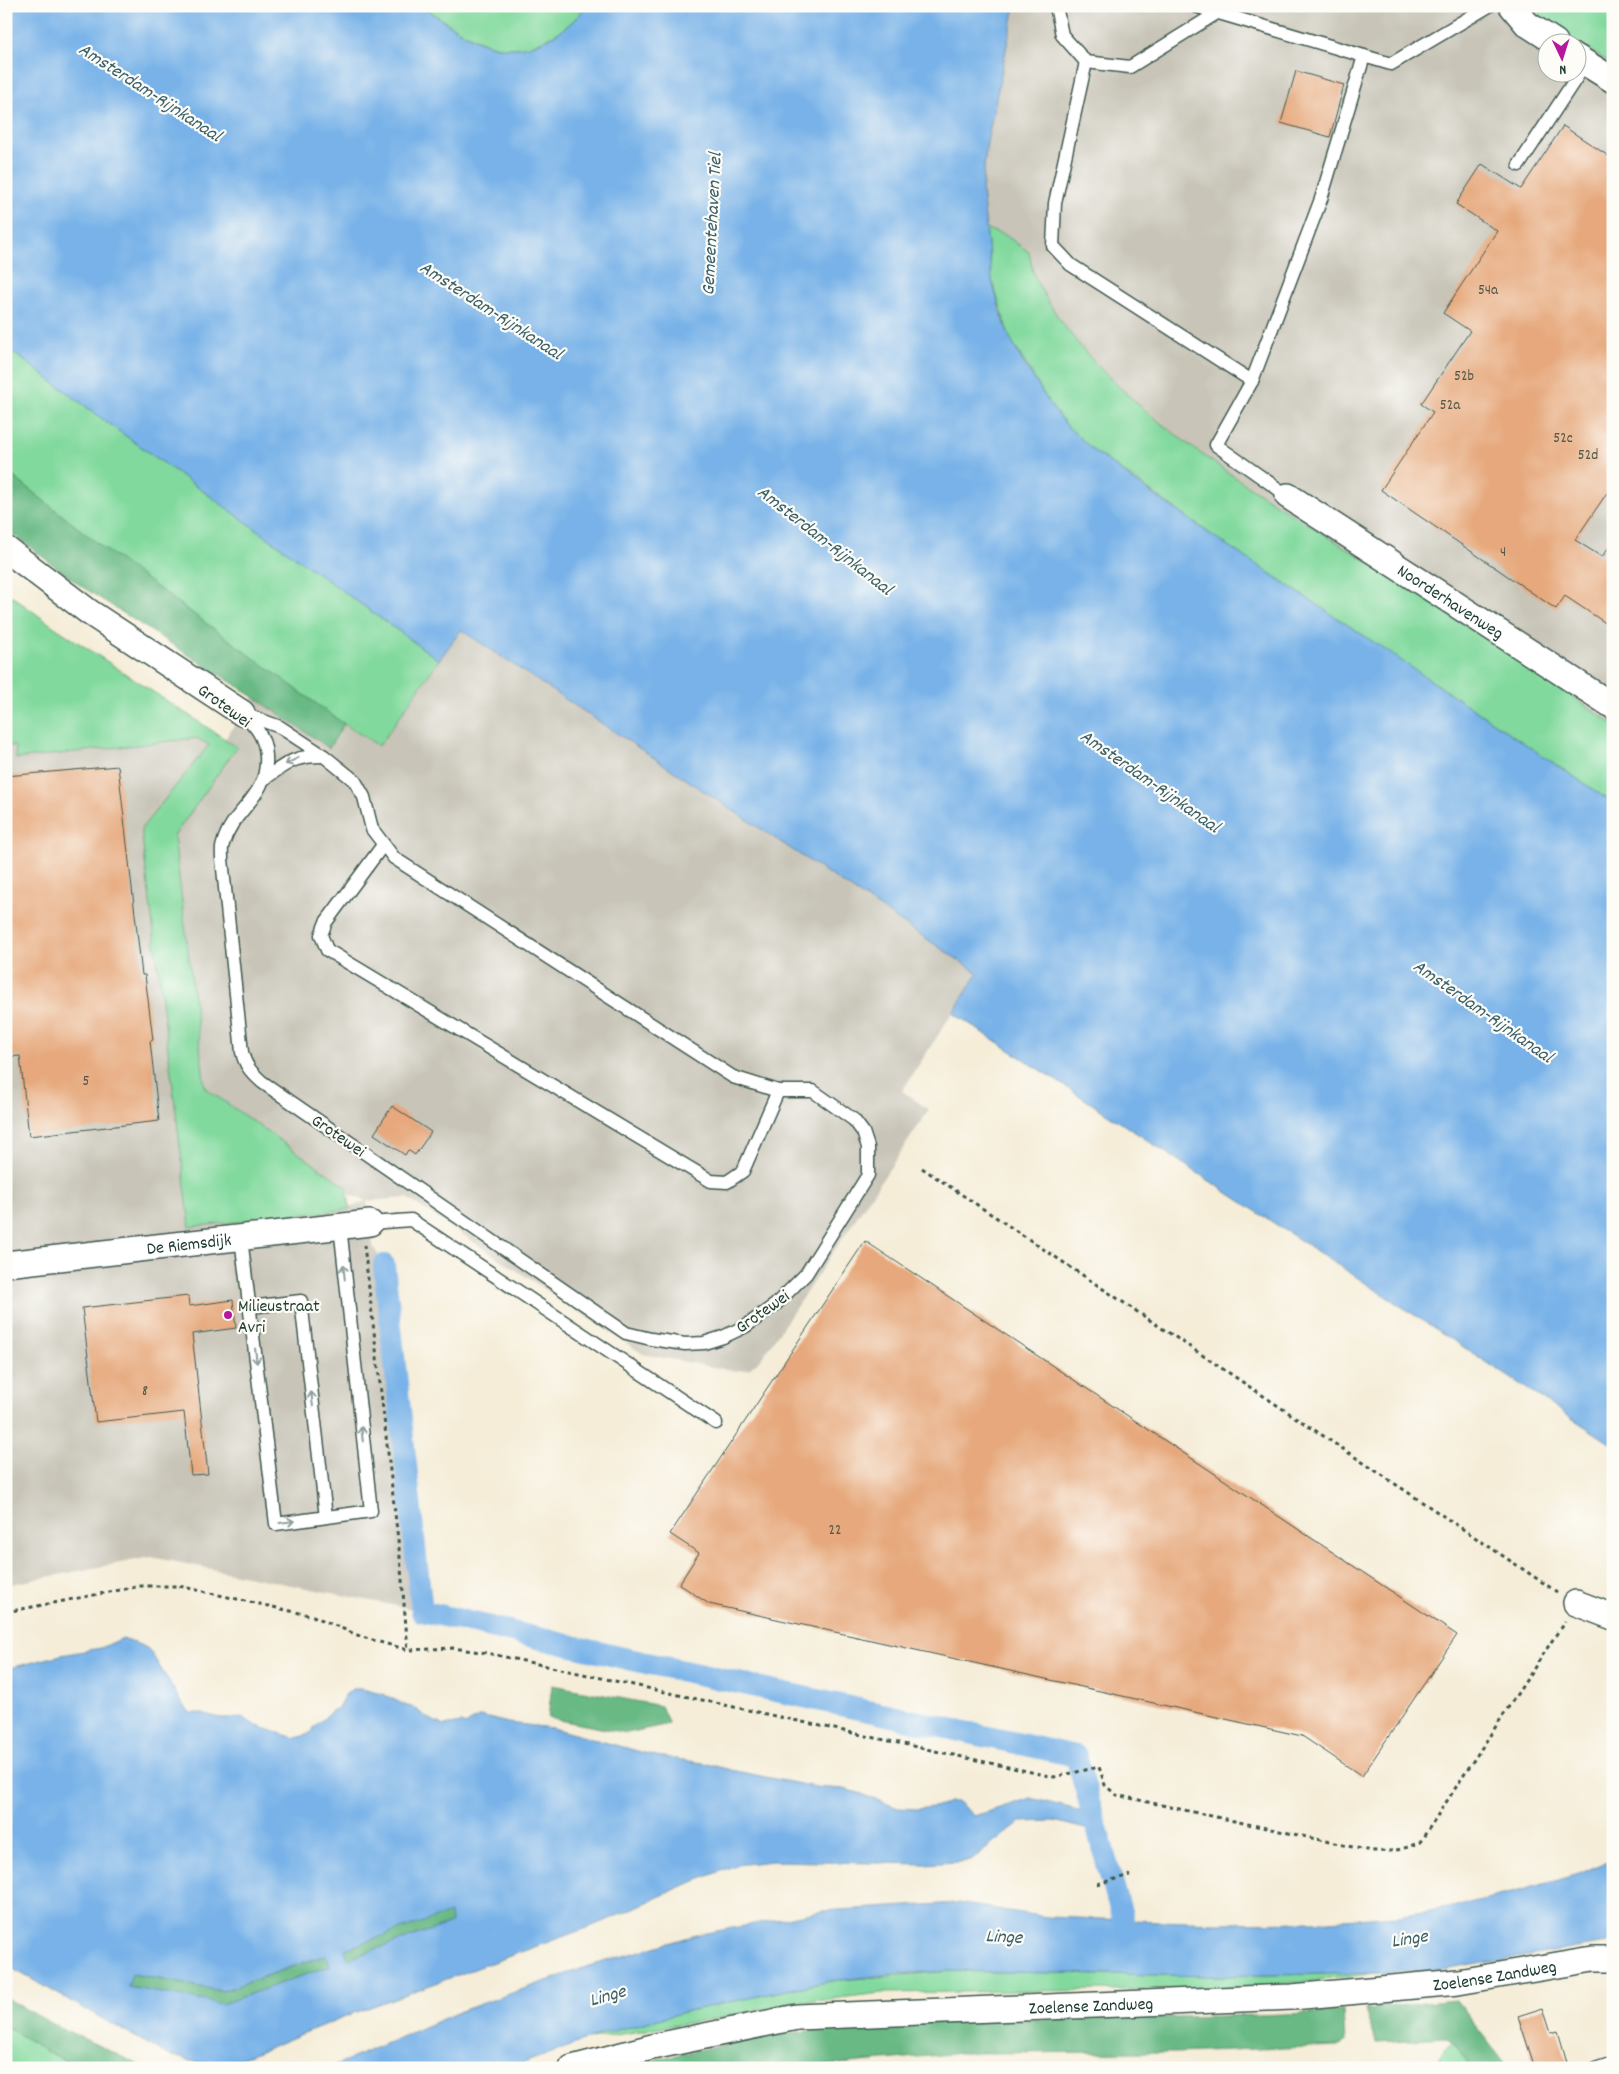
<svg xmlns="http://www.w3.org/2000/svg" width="1619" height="2074" font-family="Dekko,sans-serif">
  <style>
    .industrial { fill: #c8c4b8; fill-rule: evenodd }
    .green { fill: #81d99d; stroke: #508b68 }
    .forest { fill: #68b984; stroke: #447b5c }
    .water { fill: #78b2e8; stroke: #4c788e; fill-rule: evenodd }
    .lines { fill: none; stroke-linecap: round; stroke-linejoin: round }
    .canal { stroke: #78b2e8; stroke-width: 22 }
    .building { fill: #e6a87c }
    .service-casing { stroke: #3f574d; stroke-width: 15 }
    .minor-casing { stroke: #3f574d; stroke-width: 28 }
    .path { stroke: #3f574d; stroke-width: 3; stroke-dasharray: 4 4; stroke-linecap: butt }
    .service { stroke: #fff; stroke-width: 12 }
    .minor { stroke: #fff; stroke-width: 25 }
    .oneway { stroke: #8f9e9a }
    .poi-dot { fill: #b5179e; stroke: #fdfcf7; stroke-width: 2 }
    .labels { text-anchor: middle; stroke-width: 4.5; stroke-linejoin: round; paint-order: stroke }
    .number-label { font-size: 15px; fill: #515846 }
    .street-label { font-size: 18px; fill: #1f3d34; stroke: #fdfcf7 }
    .poi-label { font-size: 18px; fill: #1f3d34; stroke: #fdfcf7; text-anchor: start }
    .water-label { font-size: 19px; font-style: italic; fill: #3a606a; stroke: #fdfcf7 }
  </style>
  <rect width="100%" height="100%" fill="#fdfcf7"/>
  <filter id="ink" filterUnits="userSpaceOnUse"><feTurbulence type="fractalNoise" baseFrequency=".02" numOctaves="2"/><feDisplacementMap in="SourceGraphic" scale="10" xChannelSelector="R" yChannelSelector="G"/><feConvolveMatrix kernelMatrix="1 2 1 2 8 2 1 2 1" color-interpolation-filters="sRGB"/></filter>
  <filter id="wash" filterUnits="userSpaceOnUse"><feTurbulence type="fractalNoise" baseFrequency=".0096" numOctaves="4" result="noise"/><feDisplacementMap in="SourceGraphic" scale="20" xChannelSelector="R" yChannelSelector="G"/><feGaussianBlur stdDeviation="1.12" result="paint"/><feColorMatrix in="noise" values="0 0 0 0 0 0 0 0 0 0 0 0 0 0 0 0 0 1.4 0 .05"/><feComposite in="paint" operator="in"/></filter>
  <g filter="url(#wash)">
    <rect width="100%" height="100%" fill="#f5edd8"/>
    <!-- industrial -->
    <g class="industrial">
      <path d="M946 6H1613V759L940 307ZM1546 42H1576V72H1546Z"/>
      <path d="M6 592 53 626 225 739 254 697 329 748 344 724 379 746 460 630 978 973 902 1091 929 1110 761 1359 749 1369 734 1371 643 1354 407 1198 367 1201 373 1246 384 1265 422 1611 151 1557 6 1585ZM349 1194 366 1201 350 1208Z"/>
    </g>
    <!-- green -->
    <g class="green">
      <path d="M422 6H586C575 21 563 30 548 38 501 65 461 32 422 6Z"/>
      <polygon points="1531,6 1613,6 1613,65 1544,20"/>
      <path d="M986 229 1005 235 1029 252C1031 261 1032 273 1037 282 1102 409 1266 496 1383 571 1460 621 1536 673 1613 724V803L1381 647 1216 538 1094 451 1067 426 1051 406 1010 338 992 280Z"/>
      <polygon points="6,347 112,426 439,660 379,746 344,724 106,550 6,471"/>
      <polygon points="6,592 53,626 237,747 174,836 205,1088 347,1187 350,1209 190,1227 141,829 209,745 197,738 16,759 15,746 6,746"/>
      <polygon points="951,1971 1214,1976 1379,1973 1272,1986 1187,1989 881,1993 789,2004 702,2021 591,2039 602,2034 692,2010 830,1981"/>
      <polygon points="6,2026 46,2051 80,2068 6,2068"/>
      <polygon points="1453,2042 1472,2068 1434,2068 1444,2050"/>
    </g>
    <!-- forest -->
    <g class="forest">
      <polygon points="6,471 106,550 344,724 329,748 254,697 81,586 6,529"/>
      <polygon points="552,1685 661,1706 669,1724 627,1733 548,1718"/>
      <polygon points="450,1912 451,1923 348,1959 344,1949"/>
      <polygon points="326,1955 330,1966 222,2004 128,1987 131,1974 223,1991"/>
      <polygon points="6,1998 51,2023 145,2068 80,2068 46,2051 6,2026"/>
      <polygon points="1456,2000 1508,2068 1472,2068 1453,2042 1447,2038 1377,2042 1375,2039 1366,2009"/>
      <path d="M1343 2011 1345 2042 1339 2046 1175 2052 962 2053 795 2068H638L637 2064C719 2044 802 2029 886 2022 927 2019 969 2021 1011 2020 1122 2017 1232 2018 1343 2011Z"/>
    </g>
    <!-- water -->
    <g class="water">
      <path d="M6 6H422C464 35 500 65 551 37 565 29 576 20 586 6H1015L986 147 982 191 992 280 1000 311 1010 338 1021 359 1051 406 1067 426 1094 451 1134 481 1216 538 1381 647 1613 803V1445L953 1013 978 973 461 630 439 660 112 426 6 347Z"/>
      <path d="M123 1638 147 1648 150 1651 185 1708 191 1713H201L220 1718H242L257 1726 295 1738 305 1736 313 1731 314 1727 333 1710 337 1709 345 1695 352 1689H362L383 1694 407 1706 413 1707 426 1717 444 1726 461 1723 465 1725 480 1716 508 1723 552 1728 656 1756 703 1763 731 1770 815 1787 844 1789 859 1793 898 1808 917 1809 941 1806 949 1802H958L974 1816 1031 1798 1093 1814 1097 1832 1054 1821 1020 1822 971 1861 925 1864 772 1861 736 1865 685 1885 603 1922 343 2017 251 2055 218 2065 195 2062 166 2054 6 1965V1669L61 1655 101 1648ZM450 1913 451 1923 348 1959 345 1949ZM326 1955 330 1966 222 2004 128 1987 132 1974 222 1991Z"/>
      <polygon points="1613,1859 1613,1942 1443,1970 1379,1973 1214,1976 951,1971 895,1974 830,1981 692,2010 602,2034 510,2068 329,2068 461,2011 589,1966 696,1935 822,1911 958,1903 1047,1917 1215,1923 1316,1922 1398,1916 1448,1908 1523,1890 1579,1874"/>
    </g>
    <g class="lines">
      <!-- canal -->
      <polyline class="canal" points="384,1265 422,1611 628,1659 1076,1756 1130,1943"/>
    </g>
    <g id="blocks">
      <!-- building -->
      <g class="building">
        <polygon points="1296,71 1344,85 1330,137 1281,123"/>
        <polygon points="1563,126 1613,159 1613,484 1575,540 1602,557 1613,541 1613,628 1565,596 1556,609 1381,490 1433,412 1421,404 1470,331 1443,313 1497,231 1456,204 1482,164 1521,189"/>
        <polygon points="118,766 142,975 145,975 153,1040 150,1041 159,1121 29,1136 20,1056 6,1057 6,776"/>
        <polygon points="392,1106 431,1132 415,1155 408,1150 405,1155 374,1134"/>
        <polygon points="865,1241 1457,1635 1362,1776 1302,1736 709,1604 679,1584 699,1553 670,1534"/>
        <polygon points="188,1296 189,1306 233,1300 236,1328 192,1334 208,1474 191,1475 184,1412 96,1422 82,1308"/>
        <polygon points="1543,2008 1551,2033 1558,2031 1567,2062 1549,2068 1535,2068 1518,2016"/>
      </g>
    </g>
  </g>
  <g filter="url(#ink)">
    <use href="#blocks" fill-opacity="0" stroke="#3f574d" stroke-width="1"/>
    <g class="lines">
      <!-- service casing -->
      <g class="service-casing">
        <g id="service">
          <polyline points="1056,6 1062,35 1086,62 1130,67 1217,13"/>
          <polyline points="1195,6 1391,64 1489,6"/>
          <polyline points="1086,62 1055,203 1053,246 1071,265 1252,381 1216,445 1288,496"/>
          <polyline points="1519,165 1586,63"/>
          <polyline points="1252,381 1321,199 1364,56"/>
          <path d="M242 713 280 727 324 756 355 781 364 797 372 829 394 858 733 1077 778 1091H813L854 1120 863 1132 868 1147V1175L806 1274 775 1305 746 1326 723 1337 704 1343 685 1344 651 1339 626 1333 262 1082C252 1073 245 1066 242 1052L222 859C222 854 221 848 223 844 232 809 269 798 266 756 265 737 256 726 242 713Z"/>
          <path d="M264 779C289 762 293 756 324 756"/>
          <polyline points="383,845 326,922 321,935 327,950 711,1181 727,1182 743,1171 778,1091"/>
          <polyline points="370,1223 411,1220 716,1423"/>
          <polyline points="241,1238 276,1524 371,1511 340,1226"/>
          <polyline points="250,1307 301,1301 326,1517"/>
          <polyline points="1595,2068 1613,2062"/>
        </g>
      </g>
      <!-- minor casing -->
      <g class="minor-casing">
        <g id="minor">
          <polyline points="1512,6 1527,24 1555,42"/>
          <polyline points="1576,57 1613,80"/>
          <path id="s1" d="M1288 496 1613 706"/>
          <polyline points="6,549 89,612 242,713"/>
          <path id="s2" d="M6 1264 370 1223"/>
          <polyline points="1576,1603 1613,1617"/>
          <path id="s3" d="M572 2068 652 2047 797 2017 1292 1997 1458 1982 1593 1959H1613"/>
        </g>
      </g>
      <!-- path -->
      <g class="path">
        <polyline points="922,1168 1557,1592"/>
        <polyline points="364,1245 400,1557 408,1650"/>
        <path d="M6 1612 141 1586H179L313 1616 362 1637 408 1650 453 1648 487 1653 1054 1777 1099 1767 1105 1785 1116 1795 1366 1850C1388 1853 1400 1851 1420 1842L1565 1621"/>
        <polyline points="1097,1884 1130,1875"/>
      </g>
      <!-- service -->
      <use href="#service" class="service"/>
      <!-- minor -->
      <use href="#minor" class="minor"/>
    </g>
    <!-- one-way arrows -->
    <defs><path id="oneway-shaft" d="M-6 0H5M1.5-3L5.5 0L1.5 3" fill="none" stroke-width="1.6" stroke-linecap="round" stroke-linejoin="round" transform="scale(1.25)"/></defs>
    <g class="oneway">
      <use href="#oneway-shaft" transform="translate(292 761) rotate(153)"/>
      <use href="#oneway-shaft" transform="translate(344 1272) rotate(-96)"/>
      <use href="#oneway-shaft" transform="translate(256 1356) rotate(83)"/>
      <use href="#oneway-shaft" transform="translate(312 1399) rotate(-97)"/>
      <use href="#oneway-shaft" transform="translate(362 1434) rotate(-96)"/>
      <use href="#oneway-shaft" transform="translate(287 1522) rotate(-8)"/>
    </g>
  </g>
  <!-- markers -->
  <circle class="poi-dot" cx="228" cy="1315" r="5"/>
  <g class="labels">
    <!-- number labels -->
    <g class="number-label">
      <text x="1488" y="294">54a</text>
      <text x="1464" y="380">52b</text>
      <text x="1450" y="409">52a</text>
      <text x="1563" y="442">52c</text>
      <text x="1588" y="459">52d</text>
      <text x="1503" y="556">4</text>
      <text x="86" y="1085">5</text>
      <text x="145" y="1395">8</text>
      <text x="835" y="1534">22</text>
    </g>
    <!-- street labels -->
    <g class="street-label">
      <text dy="6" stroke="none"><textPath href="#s1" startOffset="194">Noorderhavenweg</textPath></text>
      <text transform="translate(225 705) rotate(36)" y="6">Grotewei</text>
      <text transform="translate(339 1135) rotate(35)" y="6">Grotewei</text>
      <text dy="6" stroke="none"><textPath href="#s2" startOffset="184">De Riemsdijk</textPath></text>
      <text transform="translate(762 1311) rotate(-35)" y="6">Grotewei</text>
      <text dy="6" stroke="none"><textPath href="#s3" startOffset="930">Zoelense Zandweg</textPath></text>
      <text dy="6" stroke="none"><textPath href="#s3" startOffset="525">Zoelense Zandweg</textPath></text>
    </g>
    <!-- poi labels -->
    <g class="poi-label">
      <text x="238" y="1311">Milieustraat<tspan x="238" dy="21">Avri</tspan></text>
    </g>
    <!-- water labels -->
    <g class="water-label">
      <text transform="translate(151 91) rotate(33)" y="7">Amsterdam-Rijnkanaal</text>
      <text transform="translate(710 224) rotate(-87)" y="7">Gemeentehaven Tiel</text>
      <text transform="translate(492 309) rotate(33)" y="7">Amsterdam-Rijnkanaal</text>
      <text transform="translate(826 539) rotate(38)" y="7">Amsterdam-Rijnkanaal</text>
      <text transform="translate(1151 780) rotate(35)" y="7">Amsterdam-Rijnkanaal</text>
      <text transform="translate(1484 1010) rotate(35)" y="7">Amsterdam-Rijnkanaal</text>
      <text transform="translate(1004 1935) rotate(3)" y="7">Linge</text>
      <text transform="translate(1409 1937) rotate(-9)" y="7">Linge</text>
      <text transform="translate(607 1994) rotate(-16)" y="7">Linge</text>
    </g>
  </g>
  <!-- margin -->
  <rect width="1619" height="2074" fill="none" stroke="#fdfcf7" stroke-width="25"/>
  <!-- north arrow -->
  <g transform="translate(1562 58) rotate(176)"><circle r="24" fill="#fdfcf7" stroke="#a4b0a9"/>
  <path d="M0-4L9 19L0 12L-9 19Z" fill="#b5179e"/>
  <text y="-8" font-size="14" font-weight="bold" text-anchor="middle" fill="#1f3d34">N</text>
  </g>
</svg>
